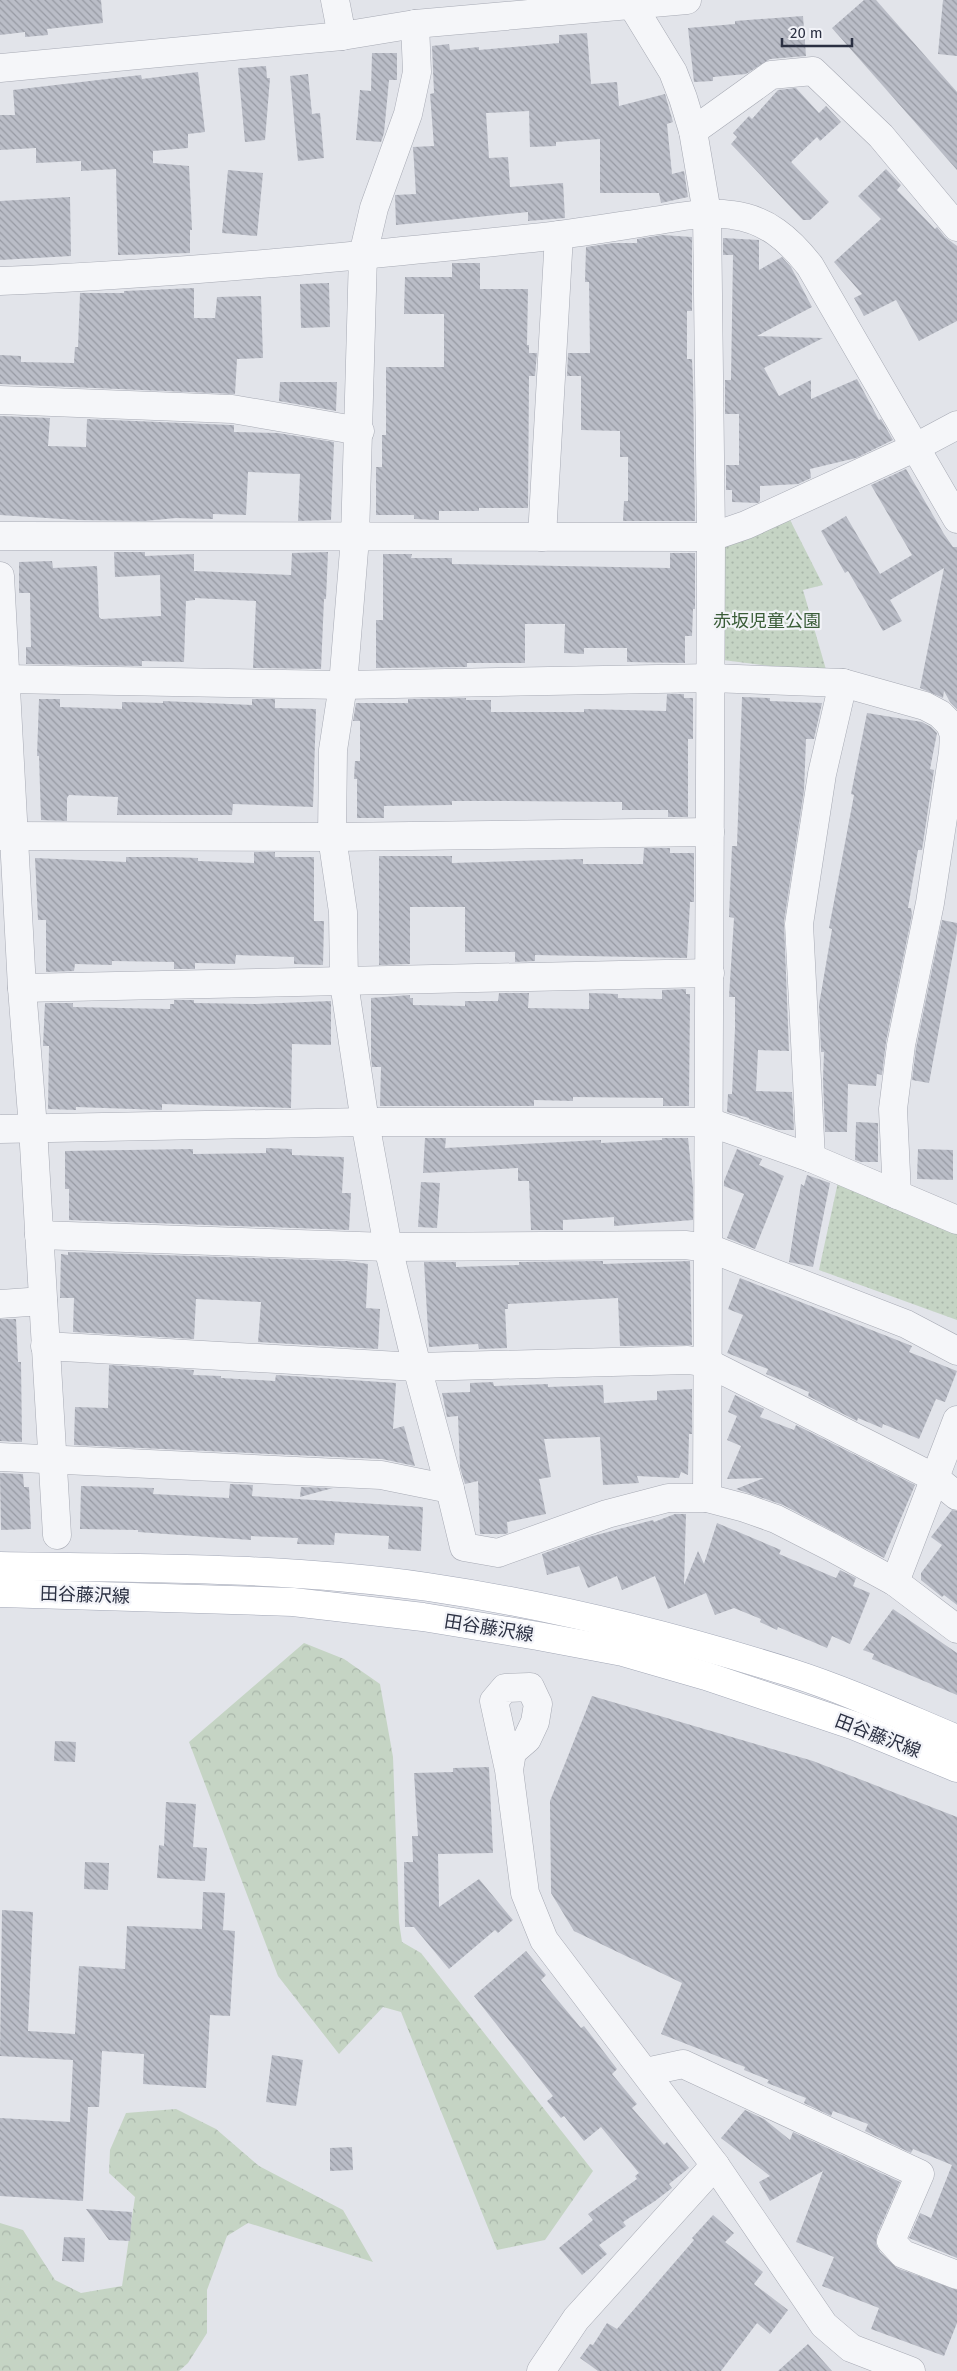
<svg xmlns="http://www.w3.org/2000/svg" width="957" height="2371" font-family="'Fira Sans','Noto Sans JP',sans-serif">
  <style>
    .forest { fill: url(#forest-crowns) }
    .park { fill: url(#park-dots) }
    .building { fill: url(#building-back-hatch) }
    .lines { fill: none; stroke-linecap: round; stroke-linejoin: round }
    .minor-casing { stroke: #a7aab4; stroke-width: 29 }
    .major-casing { stroke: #a2a7b6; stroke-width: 29 }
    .minor { stroke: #f5f6f9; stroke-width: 28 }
    .major { stroke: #fff; stroke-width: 28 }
    .labels { text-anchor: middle; stroke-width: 4.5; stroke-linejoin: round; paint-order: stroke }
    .park-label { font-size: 18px; fill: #3a5d38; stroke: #f2f3f8 }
    .street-label { font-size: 18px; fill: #2b3042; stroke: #f2f3f8 }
  </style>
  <defs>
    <pattern id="forest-crowns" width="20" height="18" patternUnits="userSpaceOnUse" patternTransform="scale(1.25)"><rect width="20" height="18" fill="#c5d4c4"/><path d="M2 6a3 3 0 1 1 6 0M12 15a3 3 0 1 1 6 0" fill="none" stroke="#a9b6aa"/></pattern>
    <pattern id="park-dots" width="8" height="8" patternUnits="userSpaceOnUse" patternTransform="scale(1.25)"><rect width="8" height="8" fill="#c5d4c4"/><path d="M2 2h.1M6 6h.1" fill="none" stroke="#a9b6aa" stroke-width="1.8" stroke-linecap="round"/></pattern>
    <pattern id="building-back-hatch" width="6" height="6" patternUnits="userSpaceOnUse" patternTransform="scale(1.25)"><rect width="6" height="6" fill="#babdc7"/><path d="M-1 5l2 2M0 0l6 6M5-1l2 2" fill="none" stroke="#979aa3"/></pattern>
  </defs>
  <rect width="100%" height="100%" fill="#e2e4ea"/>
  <!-- forest -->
  <g class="forest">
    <polygon points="304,1643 344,1659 380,1684 393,1757 399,1922 402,1942 421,1953 593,2171 545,2240 497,2250 401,2012 383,2007 339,2054 278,1976 189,1742"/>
    <polygon points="176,2109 216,2129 259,2166 343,2210 373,2262 248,2223 227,2236 207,2290 207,2333 188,2363 179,2371 0,2371 0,2223 23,2230 55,2280 81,2293 122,2286 135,2197 109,2173 110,2150 126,2113"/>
  </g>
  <!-- park -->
  <g class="park">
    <polygon points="784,508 823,585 803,590 827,673 723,660 724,533"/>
    <polygon points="838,1182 957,1233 957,1320 819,1270"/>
  </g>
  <!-- building -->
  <g class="building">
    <polygon points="0,0 101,0 103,23 47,29 48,35 25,37 25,32 0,35"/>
    <polygon points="864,0 876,0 957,92 957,170 832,28"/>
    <polygon points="943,0 957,0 957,56 938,54"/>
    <polygon points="803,16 806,56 770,59 746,74 713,77 713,81 694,82 688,28 735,24 735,21"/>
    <polygon points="587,33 591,84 617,82 619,106 665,94 673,122 667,124 672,174 684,171 688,197 661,203 659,193 600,193 600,139 556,142 556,146 530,147 529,111 486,113 489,158 508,157 510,187 563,183 565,218 528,221 528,212 396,225 395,195 416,194 413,147 434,146 430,94 434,93 432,46 449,44 450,50 479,47 479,50 559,43 559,35"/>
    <polygon points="372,53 397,53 397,80 389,80 384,133 381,142 356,140 360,90 371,91"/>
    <polygon points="266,66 267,78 270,78 265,140 245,142 238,68"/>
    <polygon points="198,72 205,132 188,134 188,148 153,151 153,163 189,166 192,230 190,230 190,253 118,255 116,169 81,171 81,161 36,163 36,148 0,150 0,115 15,115 13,90 141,75 142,79"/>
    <polygon points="308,74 312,114 320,113 324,158 298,161 290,76"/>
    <polygon points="796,88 819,113 826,106 841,122 820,141 817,137 791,162 829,202 810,220 803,220 731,144 737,137 733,133 749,116 752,119 778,90"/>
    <polygon points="886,169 901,185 897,190 935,229 937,227 945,237 957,246 957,321 919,341 896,300 864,316 854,298 862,294 834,262 881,219 858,196"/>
    <polygon points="228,170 263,173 257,236 222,233"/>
    <polygon points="70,197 71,256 0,260 0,201"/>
    <polygon points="662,235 692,237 692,311 687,311 687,359 692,359 693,380 695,521 623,521 624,501 628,501 628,457 620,457 620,431 581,430 581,376 567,376 568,353 590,353 589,282 585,282 586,247 613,243 637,243 637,239"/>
    <polygon points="723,238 759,240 759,270 782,257 791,267 812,307 757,336 823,338 764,368 779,396 811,380 811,399 857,379 879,420 881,419 893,440 856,458 810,469 811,478 798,484 760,486 760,501 758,503 732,502 732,490 726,490 726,465 739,465 739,414 725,414 725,380 731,380 733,255 723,255"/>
    <polygon points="452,263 480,263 480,289 528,289 527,345 529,345 529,353 537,353 535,376 529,376 528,508 479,508 479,511 439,511 439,520 414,519 414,515 376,515 376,467 382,467 382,435 386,435 386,367 444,367 444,314 404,314 405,277 452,277"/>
    <polygon points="329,283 330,327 301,328 300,284"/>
    <polygon points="194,288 194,318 215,318 217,297 261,296 263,358 237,359 235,394 0,384 0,355 21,356 21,362 74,363 75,347 78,347 80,293 124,293 124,291"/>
    <polygon points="280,382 337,382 336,411 279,401"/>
    <polygon points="0,416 50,418 48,446 86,447 87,419 230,425 234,425 234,432 278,433 334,442 331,520 298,521 300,474 248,472 246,515 213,514 213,519 176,518 144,521 78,520 0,515"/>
    <polygon points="906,469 944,534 953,547 957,547 957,709 950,702 944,691 943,698 920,688 944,568 890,600 902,621 883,631 848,571 845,573 821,531 846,516 880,574 912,555 871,485"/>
    <polygon points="114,552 145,552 145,556 194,554 194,571 291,575 292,553 328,552 326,599 324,599 321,669 253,668 256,601 195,598 195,600 186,601 184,662 142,661 142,666 26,664 26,647 31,647 30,593 19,593 19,562 52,561 53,568 97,566 99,617 101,619 161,616 160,575 115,577"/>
    <polygon points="670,553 695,553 695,609 693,609 692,636 685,636 685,663 627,662 627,648 584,648 584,654 564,653 565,624 525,624 525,663 467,663 467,667 376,668 376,620 383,620 383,554 412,554 411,558 452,558 452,564 670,568"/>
    <polygon points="667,694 684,694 684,698 693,698 693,739 688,739 688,817 668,817 668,810 622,810 622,802 502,801 452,801 452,805 384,806 384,818 357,818 357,779 354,779 355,761 360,761 360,721 353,721 356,703 408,703 408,699 466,698 466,700 491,700 491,712 584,712 584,709 666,711"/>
    <polygon points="742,697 770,698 770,701 822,703 814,739 806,739 804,791 784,922 789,1051 758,1050 756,1091 792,1092 794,1130 779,1130 749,1119 749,1118 727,1112 728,1094 732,1094 735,1029 735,997 729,997 734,918 729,917 732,846 737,846"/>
    <polygon points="39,699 60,699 60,707 122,709 122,702 163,703 163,701 252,705 252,699 275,699 275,708 316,709 313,807 233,804 232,815 117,815 118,797 69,795 67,798 67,821 41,820 39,756 37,756"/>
    <polygon points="867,713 922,722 931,727 937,733 930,769 934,770 922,850 918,850 908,908 911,908 912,915 886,1042 882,1075 877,1074 876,1086 848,1084 847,1132 825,1132 823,1079 824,1052 821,1052 819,1005 832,929 829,928 854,795 851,794"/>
    <polygon points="644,848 670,848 670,853 694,853 694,902 690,902 687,958 535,955 535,961 515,962 515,952 465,952 465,907 410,907 410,964 379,965 379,856 452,856 452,863 583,859 583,864 643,864"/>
    <polygon points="254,852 275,852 275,857 314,857 314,921 324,921 323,965 294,964 294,957 236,955 235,964 195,963 195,969 174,969 174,962 112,961 112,965 75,964 74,971 46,972 46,920 38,920 35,858 126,862 126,857 169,857 198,858 198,861 254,863"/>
    <polygon points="942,920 957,923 957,932 929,1083 912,1080 916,1048"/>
    <polygon points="686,989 686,994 690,994 689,1106 663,1106 663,1098 573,1097 573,1101 534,1100 534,1106 380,1106 381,1067 372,1067 371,1057 371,998 410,995 410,998 413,998 413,1005 465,1006 465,1001 498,1001 499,993 529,993 528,1008 589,1009 589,993 618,994 618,998 662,999 662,990"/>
    <polygon points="174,1000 194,1000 194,1003 256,1004 331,1001 331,1045 292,1044 291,1108 162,1104 162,1110 76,1107 76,1110 48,1109 49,1046 43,1046 45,1003 73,1003 73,1007 170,1009 170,1004 174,1004"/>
    <polygon points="856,1122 878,1123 878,1162 861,1162 855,1160"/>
    <polygon points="425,1138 446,1138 445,1148 601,1140 601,1143 662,1140 662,1138 688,1138 693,1188 693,1220 614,1226 614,1217 563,1220 563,1230 531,1230 529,1181 518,1181 518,1168 423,1173"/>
    <polygon points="266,1148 292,1149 292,1155 344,1157 342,1193 351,1193 349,1230 69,1220 69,1189 65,1189 65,1151 193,1149 193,1154 266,1153"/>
    <polygon points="737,1149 762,1159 759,1165 784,1176 755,1249 727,1238 744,1194 724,1186 724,1181"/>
    <polygon points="918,1149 953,1150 953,1180 917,1179"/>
    <polygon points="807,1175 830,1183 813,1267 789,1262 801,1184 804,1186"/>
    <polygon points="421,1182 440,1183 437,1228 418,1227"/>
    <polygon points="68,1252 347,1261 368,1264 366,1308 380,1309 378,1349 258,1342 261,1302 196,1299 194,1339 73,1332 74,1298 60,1298 61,1254 68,1255"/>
    <polygon points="603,1261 603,1264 690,1261 692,1345 620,1346 618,1298 508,1304 508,1309 505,1309 507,1348 479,1349 478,1344 429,1347 424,1262 456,1262 456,1267 519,1265 519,1262"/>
    <polygon points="740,1278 912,1346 909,1352 957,1371 945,1402 936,1399 919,1439 883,1424 882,1428 858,1418 857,1421 808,1396 809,1392 766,1374 768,1369 727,1353 743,1315 728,1309"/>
    <polygon points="0,1319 16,1319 18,1362 21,1362 22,1442 0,1441"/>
    <polygon points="109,1365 194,1370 193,1375 221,1376 221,1378 275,1381 276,1375 396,1383 393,1429 404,1426 415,1466 382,1459 74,1445 75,1407 108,1408"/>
    <polygon points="493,1382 494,1386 548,1384 548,1387 603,1385 604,1403 657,1400 657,1391 692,1389 692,1434 689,1434 688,1475 681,1472 679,1478 637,1476 639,1483 603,1485 600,1437 544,1439 551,1477 539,1479 546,1514 507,1522 508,1533 505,1534 480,1534 478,1481 465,1484 460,1468 458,1416 447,1417 442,1393 470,1392 470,1383"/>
    <polygon points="735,1395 764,1409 760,1417 794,1430 796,1425 915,1485 884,1558 783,1505 736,1489 764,1478 727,1479 741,1446 727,1440 737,1416 728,1412"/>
    <polygon points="0,1473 23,1474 24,1487 29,1487 31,1529 1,1530"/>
    <polygon points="230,1484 253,1485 252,1496 423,1507 421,1551 388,1549 389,1536 335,1533 334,1545 297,1544 298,1538 251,1536 251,1540 138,1532 138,1530 80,1529 81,1486 154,1488 153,1494 229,1498"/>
    <polygon points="301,1487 333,1488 300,1497"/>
    <polygon points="952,1510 957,1511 957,1605 944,1595 942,1597 921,1580 921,1573 942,1545 931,1537"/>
    <polygon points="675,1514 686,1514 684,1585 698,1551 704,1564 717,1523 781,1550 779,1554 836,1578 840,1570 856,1578 853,1586 870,1593 850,1644 832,1636 827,1648 778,1627 777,1630 760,1622 761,1619 734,1608 715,1615 706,1593 668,1609 655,1576 622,1590 617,1576 588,1588 579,1566 547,1575 542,1554 589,1537 653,1520 654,1522"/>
    <polygon points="893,1609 957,1653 957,1695 872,1659 874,1654 863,1650"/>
    <polygon points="592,1696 813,1761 957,1817 957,2258 909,2238 920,2213 931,2218 952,2165 913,2149 911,2153 865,2131 868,2124 833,2111 831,2116 804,2103 806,2098 767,2083 769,2080 744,2070 745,2067 661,2034 682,1983 574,1931 551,1893 550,1801"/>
    <polygon points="55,1741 76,1742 75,1762 54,1761"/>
    <polygon points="489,1767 493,1853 438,1854 439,1907 479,1879 513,1920 498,1933 495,1930 449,1969 414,1927 405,1927 404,1862 413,1862 412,1836 418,1836 414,1773 453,1772 453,1768"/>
    <polygon points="166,1802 196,1804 193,1847 207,1848 205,1881 157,1878 159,1845 164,1846"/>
    <polygon points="85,1862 109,1863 108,1890 84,1889"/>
    <polygon points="203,1892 225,1893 223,1930 235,1931 230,2016 210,2015 206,2088 143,2084 144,2054 102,2051 99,2107 88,2107 83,2201 0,2196 0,2118 70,2122 73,2060 0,2056 2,1910 33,1912 28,2031 75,2034 79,1966 125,1969 127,1926 202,1929"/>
    <polygon points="526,1951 546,1975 541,1980 581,2028 584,2026 617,2069 612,2074 637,2104 632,2108 664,2145 667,2142 689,2168 669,2184 672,2188 655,2201 623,2222 626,2226 599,2245 607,2254 582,2275 559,2248 593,2220 588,2214 637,2179 635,2176 639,2173 601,2127 584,2141 564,2116 561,2118 547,2101 553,2096 474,1996"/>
    <polygon points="272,2055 303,2060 296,2106 266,2102"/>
    <polygon points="745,2110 764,2119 790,2140 793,2132 900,2182 877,2235 876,2244 880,2252 897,2268 957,2290 957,2323 944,2356 871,2329 879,2308 822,2286 834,2257 796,2242 823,2171 770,2201 759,2182 770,2176 721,2138"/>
    <polygon points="352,2147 353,2170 330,2171 330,2148"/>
    <polygon points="86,2209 132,2212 130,2241 109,2240"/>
    <polygon points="713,2215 734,2233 725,2242 763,2272 754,2284 788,2310 770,2334 757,2323 721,2371 598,2371 580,2358 590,2344 593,2345 607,2323 617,2329 694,2240 692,2238"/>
    <polygon points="64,2237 85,2238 84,2262 62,2261"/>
    <polygon points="808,2344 832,2371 778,2371"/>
  </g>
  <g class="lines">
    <!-- minor casing -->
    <g class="minor-casing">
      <g id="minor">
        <polyline points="335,0 342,36"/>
        <polyline points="629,0 673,72 683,98 693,131 707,213 711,537 707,1498"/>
        <polyline points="415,24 417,72 408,114 374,208 363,255 355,538 343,685 333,750 332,837 343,912 344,983 365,1122 388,1247 417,1367 450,1489 464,1547 498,1553 607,1514 668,1498 707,1498 745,1508 776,1519 831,1547 895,1582 957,1629"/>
        <polyline points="0,68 342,36 415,24 687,0"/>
        <polyline points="693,131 771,75 813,71 881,136 957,227"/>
        <path d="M0 281C178 274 356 256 533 238 573 234 613 227 653 221 679 217 706 211 732 215 766 219 789 239 810 266L957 519"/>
        <polyline points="0,400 232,409 360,431"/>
        <polyline points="0,536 711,537 746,525 914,448 957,425"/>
        <polyline points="542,537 559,235"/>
        <polyline points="0,576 22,988 33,1128 57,1535"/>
        <polyline points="6,679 343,685 711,678 843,683 925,706 940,714 950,724 954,735 953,752 930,903 901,1045 893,1109 897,1195"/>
        <polyline points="0,836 332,837 710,832"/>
        <polyline points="22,988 710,973"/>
        <polyline points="0,1129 365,1122 709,1122 811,1158 957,1220"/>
        <polyline points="811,1158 799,924 822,774 843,683"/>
        <polyline points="39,1235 388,1247 685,1245 709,1248 906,1324 957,1351"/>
        <polyline points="0,1304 43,1301"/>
        <polyline points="45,1346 417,1367 688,1360 708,1363 935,1478 957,1496"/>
        <polyline points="0,1457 381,1475 450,1489"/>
        <polyline points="895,1582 957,1420"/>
        <polyline points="509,1770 512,1752 527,1739 535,1722 538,1704 530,1687 505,1688 494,1701 509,1770 525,1893 544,1940 715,2165 824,2325 851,2348 911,2371"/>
        <polyline points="646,2072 683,2064 920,2174 891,2241 903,2254 957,2275"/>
        <polyline points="541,2371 576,2319 715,2165"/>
      </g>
    </g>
    <!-- major casing -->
    <g class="major-casing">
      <g id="major">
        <path d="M0 1566C142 1568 287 1567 428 1587 550 1605 674 1636 792 1673 848 1691 902 1716 957 1739"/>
        <polyline points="0,1593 293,1602 423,1617 538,1636 623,1652 706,1676 855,1726 957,1768"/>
      </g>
    </g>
    <!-- minor -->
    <use href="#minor" class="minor"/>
    <!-- major -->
    <use href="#major" class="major"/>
  </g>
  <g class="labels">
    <!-- park labels -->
    <g class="park-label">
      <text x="767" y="627">赤坂児童公園</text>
    </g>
    <!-- street labels -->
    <g class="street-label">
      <text transform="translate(85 1595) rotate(2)" y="6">田谷藤沢線</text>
      <text transform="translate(489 1628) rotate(9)" y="6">田谷藤沢線</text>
      <text transform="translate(878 1736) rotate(21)" y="6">田谷藤沢線</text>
    </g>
  </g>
  <!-- scale -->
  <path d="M782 38v8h70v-8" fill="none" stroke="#2b3042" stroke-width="2.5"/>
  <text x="790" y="38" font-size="15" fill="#2b3042" stroke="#f2f3f8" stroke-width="4" paint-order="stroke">20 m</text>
</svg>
